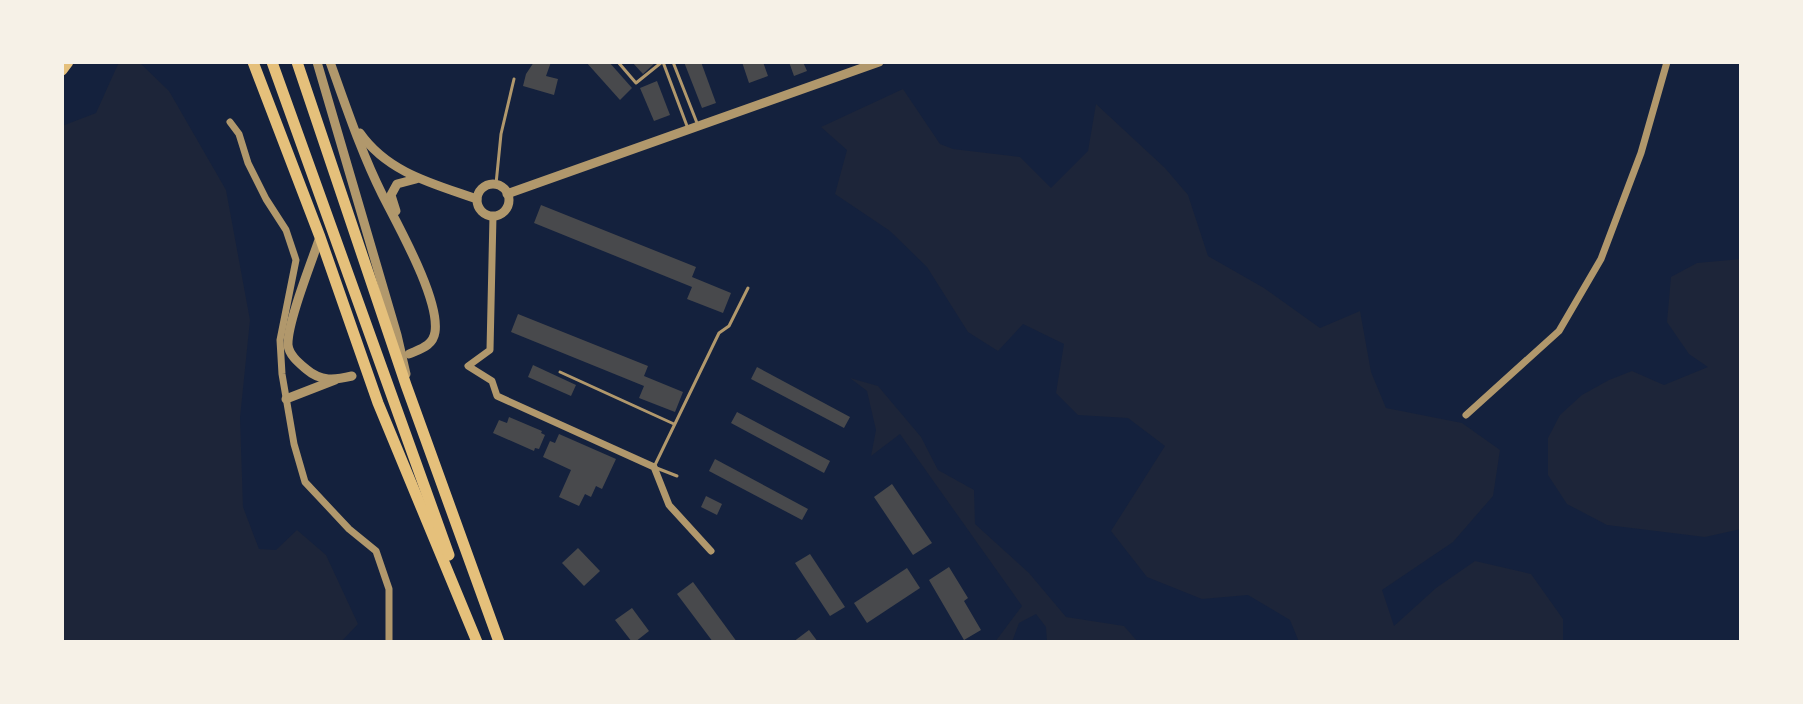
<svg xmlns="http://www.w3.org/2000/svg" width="1803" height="704" font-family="'Roboto Condensed',sans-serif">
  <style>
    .green { fill: #1d2539 }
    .building { fill: #48494c }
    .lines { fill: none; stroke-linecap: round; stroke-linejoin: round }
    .service { stroke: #b1986c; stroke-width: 3 }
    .minor { stroke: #b1986c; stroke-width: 7 }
    .tertiary { stroke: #b1986c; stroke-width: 9 }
    .primary { stroke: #e5c07b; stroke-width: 11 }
    .trunk { stroke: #e5c07b; stroke-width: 11 }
  </style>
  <rect width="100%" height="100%" fill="#14213d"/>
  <!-- green -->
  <g class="green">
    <polygon points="119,62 139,62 169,91 226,190 250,320 240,418 243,507 259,549 276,550 297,530 326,555 358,624 341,642 62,642 62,126 96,113"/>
    <polygon points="903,89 940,144 953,149 1020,157 1051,188 1088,151 1096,104 1165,168 1188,195 1208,256 1264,288 1320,328 1360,311 1371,372 1386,408 1462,423 1500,450 1493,496 1453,542 1382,590 1394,626 1436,588 1475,561 1531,574 1563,619 1563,642 1299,642 1290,620 1248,595 1202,599 1147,577 1111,531 1165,446 1128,418 1078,415 1056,393 1064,344 1023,324 998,351 968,332 927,267 890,231 835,194 847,150 821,127"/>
    <polygon points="1741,259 1741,529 1705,537 1607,525 1567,504 1548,475 1548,438 1560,415 1582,395 1609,380 1632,371 1664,385 1708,367 1689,354 1667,322 1671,277 1697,263"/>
    <polygon points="850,378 878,386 921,437 938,470 974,490 975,524 1029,573 1066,617 1124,626 1138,642 1047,642 1046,627 1036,614 1019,623 1012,642 995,642 1022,606 900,434 871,456 876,430 867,391"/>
  </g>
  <!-- building -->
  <g class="building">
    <polygon points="534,62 551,62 546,76 558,79 554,95 523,86 526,74"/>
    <polygon points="586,62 609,62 632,88 620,100"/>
    <polygon points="632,62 656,62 643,74"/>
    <polygon points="684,62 701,62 716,103 702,108"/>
    <polygon points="742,62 763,62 768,76 749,83"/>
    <polygon points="789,62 803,62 807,71 794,76"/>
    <polygon points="657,81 670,115 654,121 640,88"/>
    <polygon points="541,205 696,267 692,277 731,293 723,313 687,299 692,287 534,223"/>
    <polygon points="518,314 648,366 644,376 683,392 675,412 639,398 644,386 511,332"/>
    <polygon points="533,365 576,385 571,396 528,377"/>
    <polygon points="757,367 850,417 844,428 751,379"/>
    <polygon points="737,412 830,461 824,473 731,423"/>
    <polygon points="509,417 542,431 541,433 545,435 539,449 535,448 534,451 493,433 499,420 507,423"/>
    <polygon points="559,434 616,459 602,489 596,486 591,497 585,494 579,506 559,497 571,470 543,457 550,441 555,443"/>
    <polygon points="715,459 808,509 802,520 709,471"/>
    <polygon points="892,484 932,543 913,555 874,497"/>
    <polygon points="706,496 722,504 717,515 701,507"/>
    <polygon points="578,548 600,571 584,586 562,563"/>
    <polygon points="810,554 845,607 830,616 795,563"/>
    <polygon points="949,567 968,598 964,601 981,630 964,640 929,580"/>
    <polygon points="907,568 920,588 867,623 854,603"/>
    <polygon points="693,582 737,642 713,642 677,594"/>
    <polygon points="632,608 649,631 635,642 632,642 615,620"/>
    <polygon points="809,630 818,642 793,642"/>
  </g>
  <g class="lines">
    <!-- service -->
    <g class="service">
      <polyline points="618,62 636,83 662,62"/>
      <polyline points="663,62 687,126"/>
      <polyline points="673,62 697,123"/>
      <polyline points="496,184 501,134 514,79"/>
      <polyline points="560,372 674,424"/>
      <polyline points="677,476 654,467 719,333 729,326 748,288"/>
    </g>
    <!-- minor -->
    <g class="minor">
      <polyline points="230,122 239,134 248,163 266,199 286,230 296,260 280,340 282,374 294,444 305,482 349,529 376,551 389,589 389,642"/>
      <polyline points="493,216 490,350 468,366 492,381 497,396 654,467 669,505 711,551"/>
      <polyline points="1466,415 1559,331 1601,259 1641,153 1667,62"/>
    </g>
    <!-- tertiary -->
    <g class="tertiary">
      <polyline points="317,62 397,335 406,374"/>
      <path d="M330 62C346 106 361 152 382 194 397 224 440 299 435 332 433 346 420 349 409 354"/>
      <path d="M360 133C388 173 434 184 477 199"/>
      <circle cx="493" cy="200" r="16"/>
      <polyline points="507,194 879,62"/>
      <polyline points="396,211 391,195 397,184 416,179"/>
      <path d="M320 237C312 261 287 323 288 345 289 355 299 363 306 369 321 382 335 380 352 376"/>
      <polyline points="286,399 335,380"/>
    </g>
    <!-- primary -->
    <polyline class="primary" points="62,70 68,62"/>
    <!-- trunk -->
    <g class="trunk">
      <polyline points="253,62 320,237 378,403 477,642"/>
      <polyline points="272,62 449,555"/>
      <polyline points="297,62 406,385 499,642"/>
    </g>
  </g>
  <!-- border -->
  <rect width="1803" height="704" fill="none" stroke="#f6f1e7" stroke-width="128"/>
</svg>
